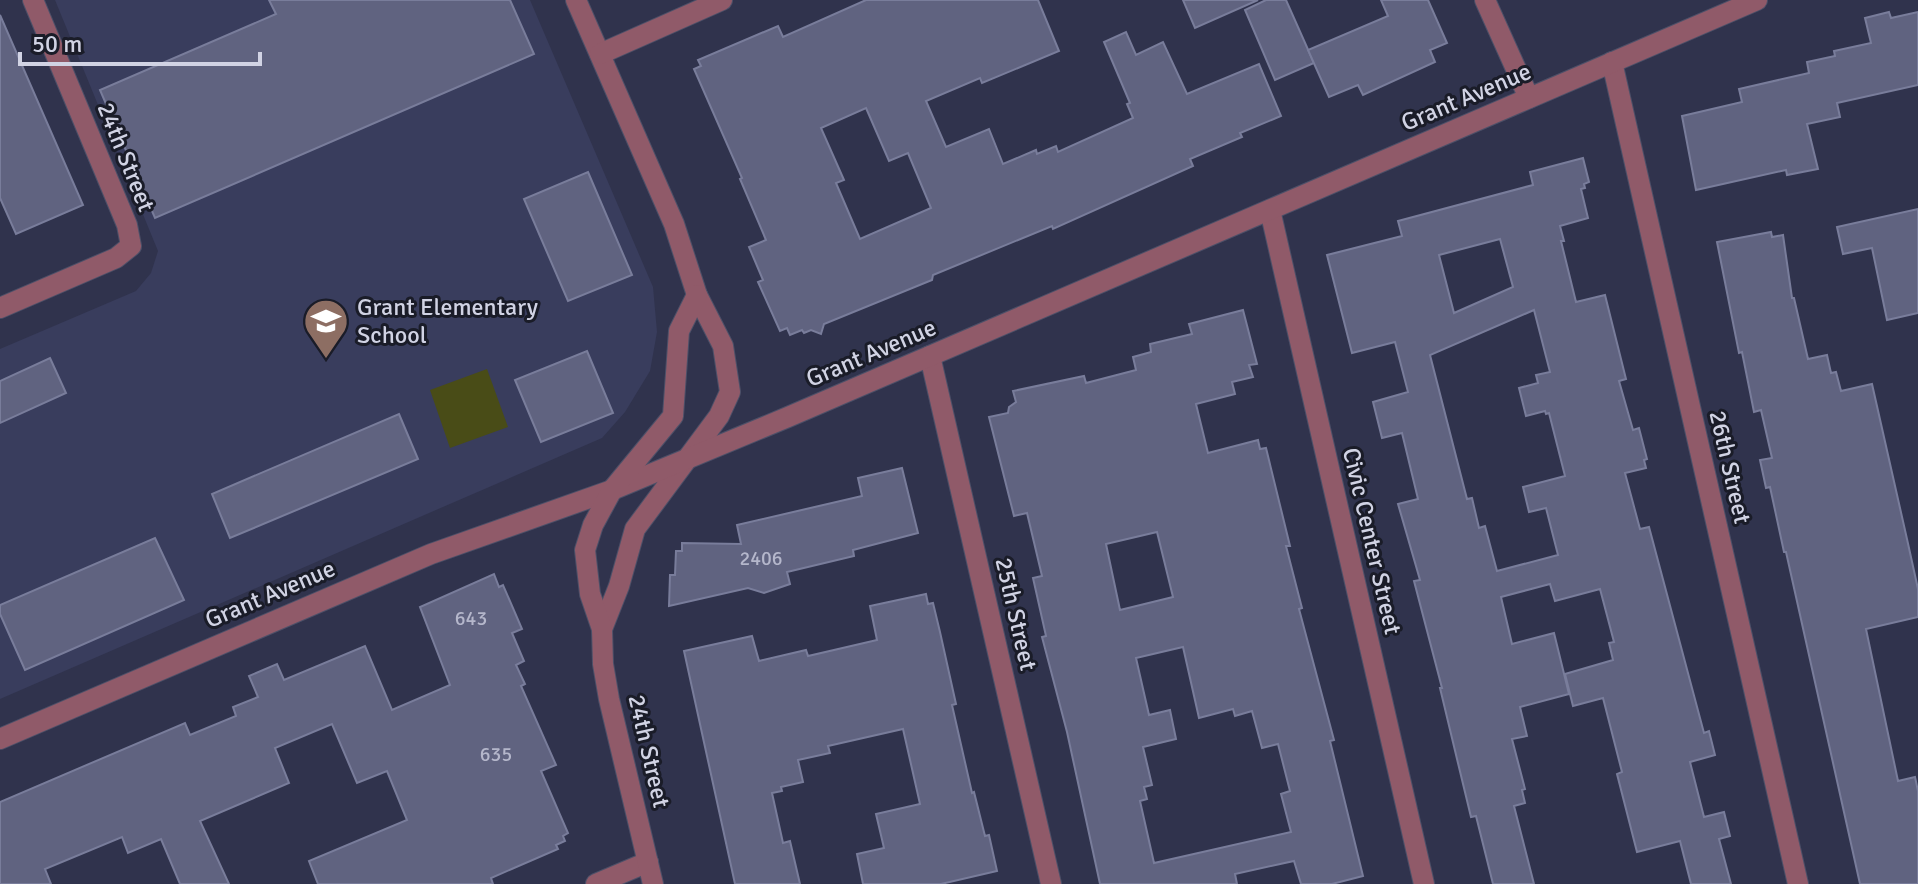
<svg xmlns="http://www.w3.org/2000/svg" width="1918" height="884" font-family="Signika,sans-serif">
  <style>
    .built { fill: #393d5d }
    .green { fill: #494c17 }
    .building { fill: #606380; stroke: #797d9b; stroke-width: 2; fill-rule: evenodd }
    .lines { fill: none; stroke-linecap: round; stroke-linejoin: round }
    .minor-casing { stroke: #4d5068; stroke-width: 22 }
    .minor { stroke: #905a69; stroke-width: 20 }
    .labels { text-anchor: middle; stroke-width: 6; stroke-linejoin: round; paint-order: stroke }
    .number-label { font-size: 20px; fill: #b5b7cb }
    .street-label { font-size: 24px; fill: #d1d3e4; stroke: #1a1c28 }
    .poi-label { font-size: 24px; fill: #d1d3e4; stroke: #1a1c28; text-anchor: start }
  </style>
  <rect width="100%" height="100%" fill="#30334d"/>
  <!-- built -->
  <polygon class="built" points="55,0 530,0 653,287 657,332 650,371 625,412 602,438 0,699 0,349 136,291 151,273 158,251"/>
  <!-- green -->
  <polygon class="green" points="487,369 508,427 450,448 430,390"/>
  <!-- building -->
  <g class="building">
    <polygon points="269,0 510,0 534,54 155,218 100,90 276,14"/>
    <path d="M866 0H1038L1059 51 982 83 980 78 926 101 946 147 989 129 1003 164 1036 150 1037 154 1056 146 1058 152 1133 118 1127 104 1130 103 1104 42 1126 32 1136 55 1163 42 1187 94 1259 64 1281 116 1240 133 1242 137 1190 159 1193 166 1053 229 1052 226 933 275 932 280 824 324 821 334 811 330 804 333 802 330 790 335 787 328 780 331 758 282 763 280 749 247 766 240 740 179 742 178 694 69 701 66 698 60 778 26 783 37ZM866 108 889 161 908 153 931 208 860 239 836 183 844 180 821 128Z"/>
    <polygon points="1183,0 1258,0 1195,28"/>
    <polygon points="1266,0 1286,0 1314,63 1275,80 1245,10"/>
    <polygon points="1381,0 1428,0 1447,43 1430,50 1435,62 1363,95 1358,85 1329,97 1308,50 1388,16"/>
    <polygon points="1889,12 1891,18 1918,12 1918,85 1837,103 1840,117 1807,124 1818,169 1787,175 1786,170 1696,190 1682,116 1742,102 1739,89 1809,73 1807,62 1835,56 1834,51 1871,43 1865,18"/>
    <polygon points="0,15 83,205 16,234 0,198"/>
    <path d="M1583 158 1589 182 1584 184 1585 188 1581 189 1588 218 1560 226 1564 241H1561L1576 302 1605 295 1626 379 1619 381 1633 430 1639 428 1647 459 1644 460 1646 468 1625 473 1640 529 1649 527 1704 733 1709 731 1715 755 1690 762 1704 817 1724 812 1730 836 1719 839 1731 884H1691L1680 841 1637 852 1617 774 1622 772 1603 698 1573 706 1565 674 1613 660 1609 643 1614 642 1600 589 1555 601 1550 584 1501 597 1512 644 1554 633 1569 694 1520 707 1527 736 1512 739 1525 789 1522 790 1525 803 1514 806 1534 884H1493L1476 816 1471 817 1457 759 1440 688H1442L1414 581 1420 580 1398 504 1418 499 1402 433 1382 438 1373 402 1408 392 1395 342 1352 353 1327 255 1402 236 1398 221 1533 185 1530 172ZM1500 239 1513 287 1454 313 1439 255ZM1534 310 1550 372 1536 375 1538 383 1519 388 1526 416 1545 411 1546 414 1549 413 1565 476 1523 487 1529 512 1546 508 1558 555 1497 571 1485 526 1479 528 1472 498 1467 499 1430 355Z"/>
    <polygon points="588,172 632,275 568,301 524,199"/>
    <polygon points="1918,209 1918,313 1887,320 1872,248 1843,254 1837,227"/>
    <polygon points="1771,232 1772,237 1783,235 1792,298 1794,298 1808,359 1827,355 1831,373 1836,372 1841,391 1872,384 1907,539 1918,589 1918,617 1866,629 1898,781 1915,777 1918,791 1918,884 1860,884 1786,552 1784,552 1770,487 1766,488 1760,460 1772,458 1761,410 1754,412 1742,352 1739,353 1717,242"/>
    <path d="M1243 310 1257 364 1249 365 1253 377 1232 382 1235 394 1196 404 1208 453 1258 440 1260 449 1266 448 1290 546H1286L1302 608 1299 609 1334 740 1330 741 1363 876 1332 884H1301L1294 861 1235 874 1237 884H1100L1067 732 1042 637 1046 636 1033 578 1042 576 1027 513 1014 516 989 417 1008 413 1009 407 1016 402 1013 391 1084 376 1086 383 1136 370 1133 357 1151 352 1150 344 1192 334 1189 324ZM1157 532 1173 597 1120 610 1106 544ZM1183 647 1199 718 1233 709 1235 716 1252 711 1262 748 1278 744 1290 791 1281 794 1291 832 1154 863 1140 801 1147 799 1144 787 1152 785 1143 747 1176 739 1170 710 1149 715 1136 658Z"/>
    <polygon points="587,351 613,413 541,442 515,380"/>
    <polygon points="50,358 66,393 0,423 0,381"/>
    <polygon points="399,414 418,459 230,538 212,494"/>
    <polygon points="902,468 918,533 853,550 854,556 787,572 790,584 764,593 748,588 669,606 670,575 675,575 676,551 682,551 682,543 741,544 737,525 862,496 858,478"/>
    <polygon points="155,538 184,600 25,670 0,614 0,605"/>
    <polygon points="494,574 499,587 503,585 522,629 512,633 524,661 516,665 525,684 521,686 556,765 541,771 568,833 563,836 565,841 556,845 558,849 491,878 493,884 318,884 309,861 407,820 387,771 357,783 332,724 275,748 289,783 200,821 229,884 180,884 161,839 128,853 122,837 45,869 51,884 0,884 0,802 185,723 190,735 236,716 233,707 258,697 249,676 277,664 284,680 365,646 392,710 450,685 420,607"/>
    <polygon points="926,594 928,604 933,603 940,632 956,704 952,705 972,793 974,792 985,836 989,835 997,871 941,884 863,884 857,854 884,848 876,814 920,804 903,729 828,746 830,753 798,760 803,782 781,787 782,791 772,793 783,843 790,841 800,884 735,884 684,651 752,636 759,661 806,650 808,656 877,640 870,606"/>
  </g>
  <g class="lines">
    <!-- minor casing -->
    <g class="minor-casing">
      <g id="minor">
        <polyline points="576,0 674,224 697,295 723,346 730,392 719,416 635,529 619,586 602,629"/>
        <polyline points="1485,0 1529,98"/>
        <polyline points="600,54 722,0"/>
        <polyline points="1612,62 1798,884"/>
        <polyline points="1270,210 1424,884"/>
        <polyline points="0,308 116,258 131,246 127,225 33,0"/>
        <polyline points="930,356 1051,884"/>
        <polyline points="0,739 431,554 612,490 788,417 1757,0"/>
        <polyline points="596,884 648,862"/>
        <polyline points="653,884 609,699 603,664 602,629 590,594 585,550 593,525 612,490 673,416 679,331 697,295"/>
      </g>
    </g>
    <!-- minor -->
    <use href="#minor" class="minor"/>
  </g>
  <!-- icons -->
  <defs>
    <g id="school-pin" transform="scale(2.3)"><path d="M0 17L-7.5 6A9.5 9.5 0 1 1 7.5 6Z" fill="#8d6e63" stroke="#1a1c28"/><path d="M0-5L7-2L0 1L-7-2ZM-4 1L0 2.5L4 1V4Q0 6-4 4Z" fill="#fff"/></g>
  </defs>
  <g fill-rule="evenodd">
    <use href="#school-pin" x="326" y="321"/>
  </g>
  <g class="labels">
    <!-- number labels -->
    <g class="number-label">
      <text x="761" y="565">2406</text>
      <text x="471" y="625">643</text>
      <text x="496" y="761">635</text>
    </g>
    <!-- street labels -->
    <g class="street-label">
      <text transform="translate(1466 97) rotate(-23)" y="8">Grant Avenue</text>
      <text transform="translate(126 157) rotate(68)" y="8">24th Street</text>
      <text transform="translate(871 353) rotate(-23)" y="8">Grant Avenue</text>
      <text transform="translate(1730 467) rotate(77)" y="8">26th Street</text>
      <text transform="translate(1372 541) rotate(77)" y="8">Civic Center Street</text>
      <text transform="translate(270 594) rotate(-23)" y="8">Grant Avenue</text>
      <text transform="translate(1016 614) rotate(77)" y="8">25th Street</text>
      <text transform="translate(649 751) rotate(77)" y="8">24th Street</text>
    </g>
    <!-- poi labels -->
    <g class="poi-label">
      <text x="357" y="315">Grant Elementary<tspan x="357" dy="28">School</tspan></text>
    </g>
  </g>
  <!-- scale -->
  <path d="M20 52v12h240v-12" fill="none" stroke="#d1d3e4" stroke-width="4"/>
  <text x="32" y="52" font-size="24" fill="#d1d3e4" stroke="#1a1c28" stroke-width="6" paint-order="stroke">50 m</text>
</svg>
